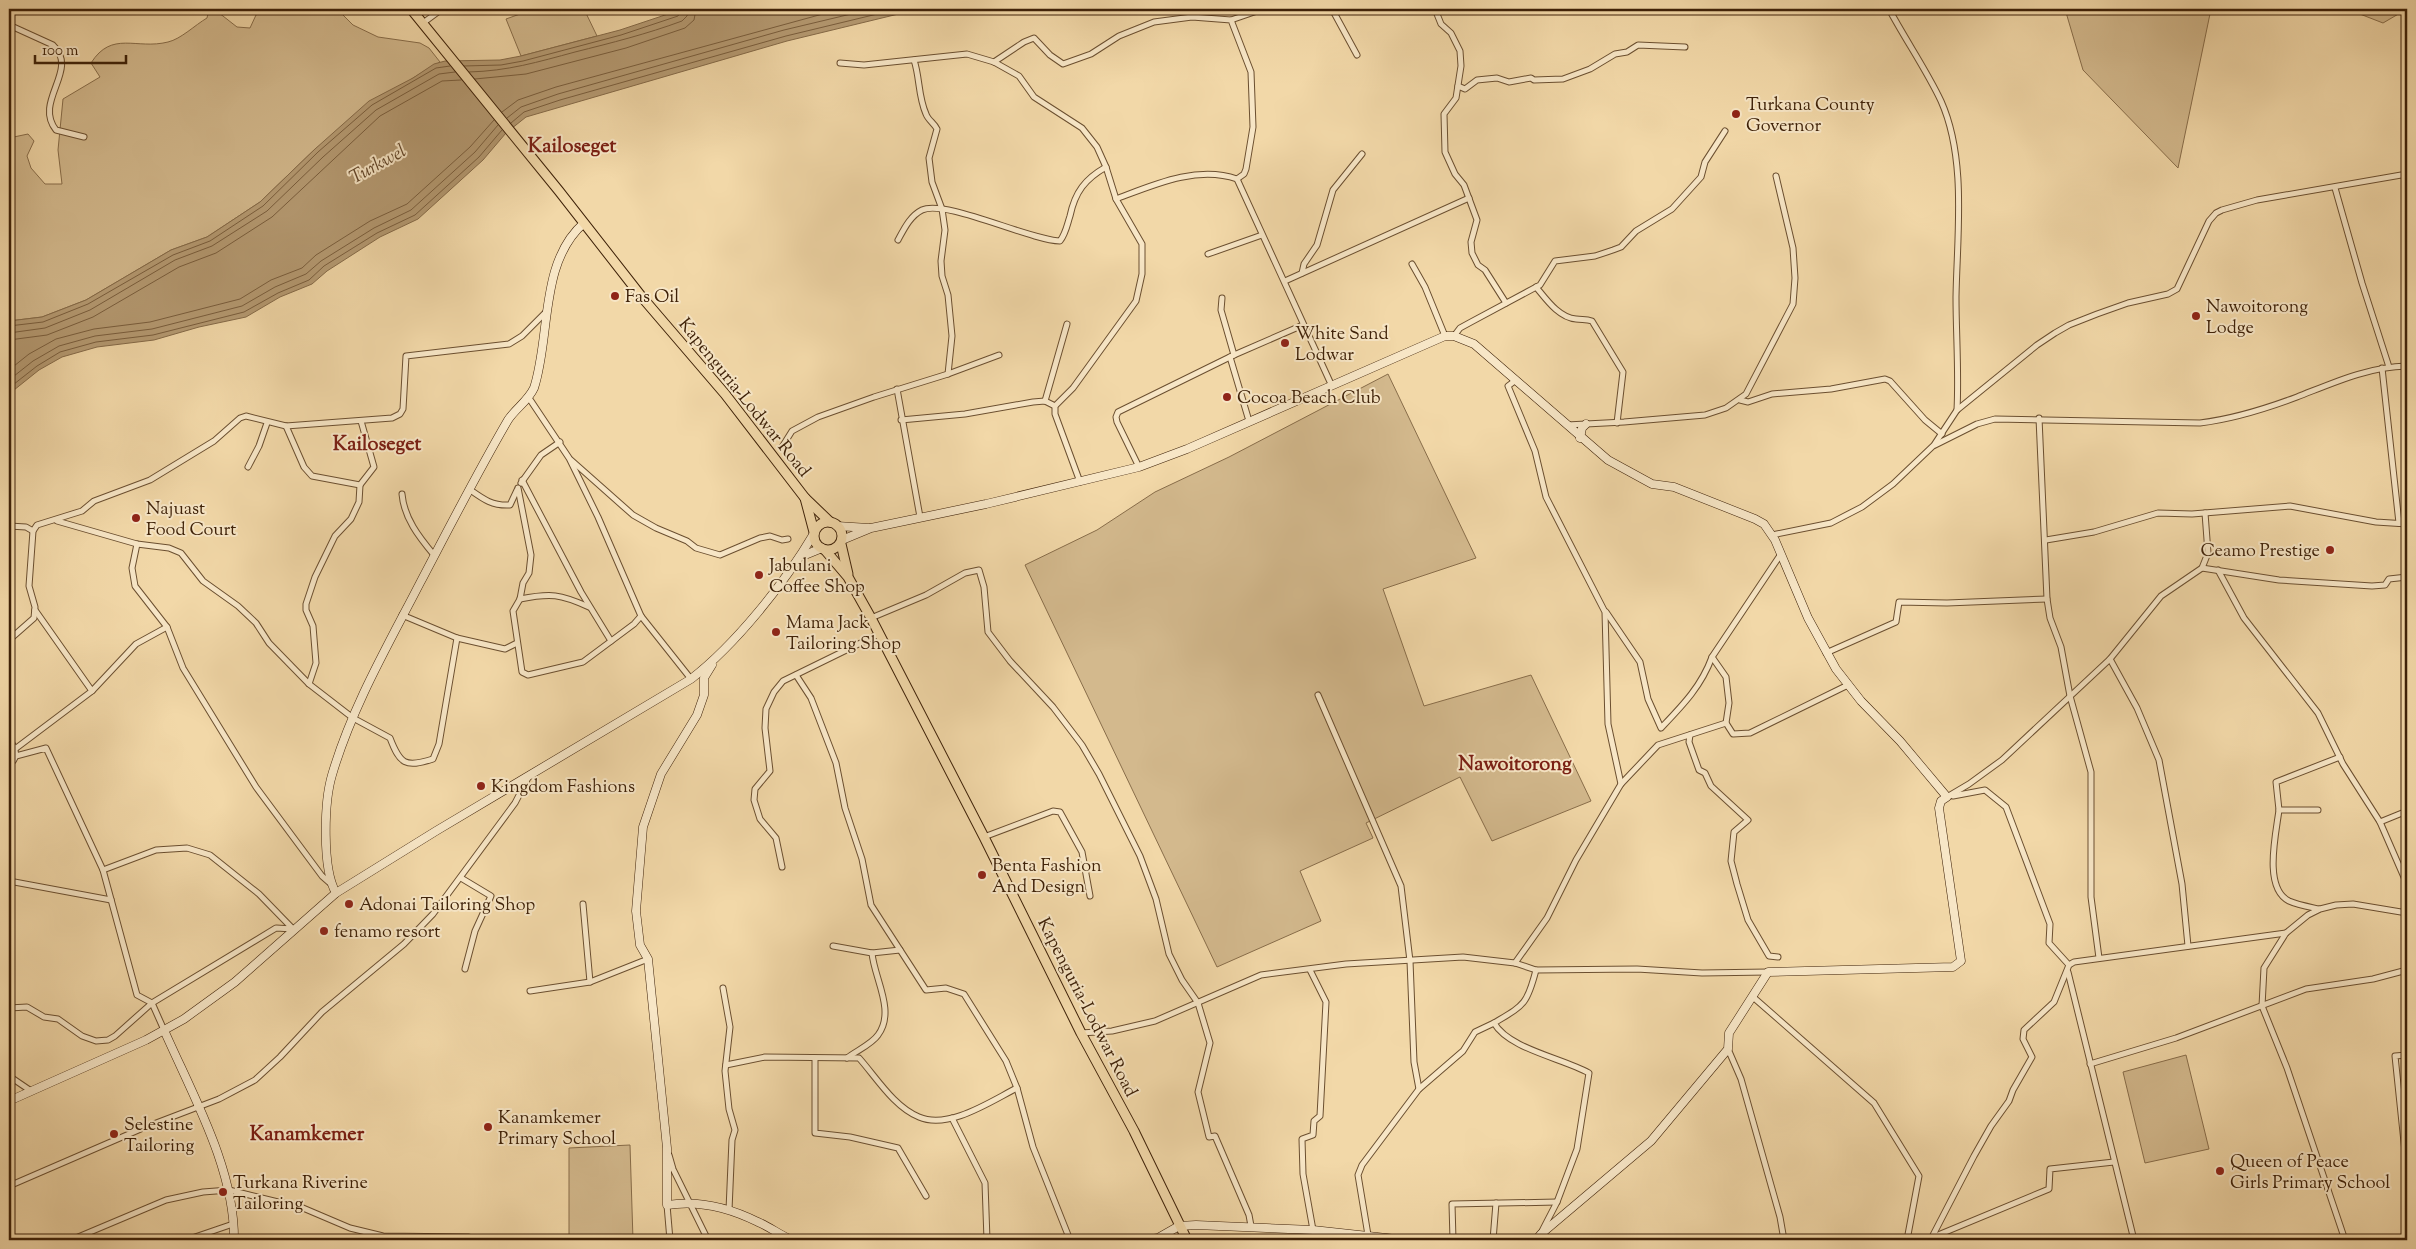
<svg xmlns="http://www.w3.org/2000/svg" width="2416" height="1249" font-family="'Sorts Mill Goudy',serif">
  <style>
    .green { fill: #d3b98d; stroke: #886d4a }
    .water { fill: #b59a72; stroke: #856a48 }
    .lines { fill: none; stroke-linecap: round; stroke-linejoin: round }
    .shore { stroke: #7a5e3d; stroke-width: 1 }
    .street-casing { stroke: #6b4f30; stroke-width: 7 }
    .secondary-casing { stroke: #3e2108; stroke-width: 9 }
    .highway-casing { stroke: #3e2108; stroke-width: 11 }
    .street { stroke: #f7e6c6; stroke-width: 5 }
    .secondary { stroke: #f7e6c6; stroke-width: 8 }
    .highway { stroke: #f2d8a8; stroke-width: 9 }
    .poi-dot { fill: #8f2418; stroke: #f7e6c6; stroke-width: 2 }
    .labels { text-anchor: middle; stroke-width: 4; stroke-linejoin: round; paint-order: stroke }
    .poi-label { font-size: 18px; fill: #3e2108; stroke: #f7e6c6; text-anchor: start }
    .street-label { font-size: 18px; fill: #3e2108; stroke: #f7e6c6 }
    .water-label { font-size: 19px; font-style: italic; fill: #624528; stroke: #f7e6c6 }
    .quarter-label { font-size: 20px; font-weight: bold; fill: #7a1f14; stroke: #f7e6c6 }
  </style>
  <rect width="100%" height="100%" fill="#f2d8a8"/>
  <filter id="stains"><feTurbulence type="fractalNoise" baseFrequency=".004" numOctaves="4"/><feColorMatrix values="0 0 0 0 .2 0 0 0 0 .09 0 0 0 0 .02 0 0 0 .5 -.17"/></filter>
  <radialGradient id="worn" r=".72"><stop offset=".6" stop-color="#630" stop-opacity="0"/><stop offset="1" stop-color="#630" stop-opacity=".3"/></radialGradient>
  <!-- green -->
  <g class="green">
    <path d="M209 9H214L237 27 250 28 256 15 265 9H337L353 25 378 37 420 43 429 48 440 62 413 78 315 149 260 202 207 237 171 250 86 300 42 317 9 321V138L28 134 34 141 27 156 31 168 45 184H62L58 150 63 99 100 77 91 63C112 30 136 50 168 42 181 39 195 25 207 18Z"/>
    <polygon points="534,9 584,9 597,36 521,56 506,19"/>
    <polygon points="2065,9 2211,9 2178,168 2083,70"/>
    <polygon points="2347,9 2407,9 2383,23"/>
    <polygon points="1388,374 1476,558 1383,589 1424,706 1531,675 1591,801 1492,841 1460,777 1366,823 1373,838 1300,871 1321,921 1217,967 1025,565 1097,530 1155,492 1229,457"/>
    <polygon points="2186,1055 2209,1149 2145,1163 2123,1072"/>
    <polygon points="630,1145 633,1240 569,1240 569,1148"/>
  </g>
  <!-- water -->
  <polygon class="water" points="692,9 919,9 787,41 526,117 506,133 483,160 418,219 380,237 327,271 312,284 280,297 246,317 199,327 154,340 97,347 62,357 39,370 9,394 9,321 42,317 86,300 171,250 207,237 260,202 315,149 369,101 413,78 434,64 445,61 500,60 521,56 620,30 677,11"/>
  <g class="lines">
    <!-- shore -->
    <g class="shore">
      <polyline points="464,66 501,65 523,61 621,35 678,16 682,9"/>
      <path d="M469 72C508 71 538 62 575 52 611 43 647 34 682 21L687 16 689 9"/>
      <polyline points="475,79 526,74 626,48 685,28 694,20 696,9"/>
      <polyline points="502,112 518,100 556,87 841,9"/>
      <polyline points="507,118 521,107 558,94 784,30 872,9"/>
      <polyline points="511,123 524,112 560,100 786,36 898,9"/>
      <polyline points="9,326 43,322 88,304 173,255 210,241 263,206 318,152 372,105 436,68 450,66"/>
      <polyline points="9,333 45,328 90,310 175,260 212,246 267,211 323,157 376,110 439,74 455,72"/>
      <polyline points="9,340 47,335 93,317 179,267 216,253 272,217 380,116 442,81 461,80"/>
      <polyline points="9,370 29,354 56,339 94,329 150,322 240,299 271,280 302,268 316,255 370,221 407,204 470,147 494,120"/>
      <polyline points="9,380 33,361 59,346 95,336 152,329 242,306 275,287 306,274 321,261 374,228 411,210 475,152 498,125"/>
      <polyline points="9,388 37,366 60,352 96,342 153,335 244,312 278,293 309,280 324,266 377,233 415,215 479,157 502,130"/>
    </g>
    <!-- street casing -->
    <g class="street-casing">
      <g id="street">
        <polyline points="1332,9 1357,55"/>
        <polyline points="1435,9 1441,24 1451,33 1460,51 1461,66 1456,98 1444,114 1445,152 1455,174 1464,185 1477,220 1471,242 1472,253 1478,265 1485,270 1506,303"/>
        <path d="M1889 9C1905 39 1927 71 1941 101 1967 159 1957 235 1956 297 1956 335 1959 372 1957 410"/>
        <polyline points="1231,20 1263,9"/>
        <polyline points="423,23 442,9"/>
        <path d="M9 25 53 45C80 70 33 101 56 130L84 137"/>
        <path d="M914 60C920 78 918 96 926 114 928 120 934 123 937 129L929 158 932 182 942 209 945 230 941 261 942 276 948 295 952 336 948 374"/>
        <polyline points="994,62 1024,42 1034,38 1050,55 1063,64 1091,54 1119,36 1154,22 1192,17 1231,20 1251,72 1253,127 1246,169 1244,174 1237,179"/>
        <polyline points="840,63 864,65 967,54 994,62 1019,76 1034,97 1082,128 1097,147 1106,167 1116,199 1142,244 1142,274 1136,301 1073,388 1055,406 1055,414 1080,482"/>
        <polyline points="1458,86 1465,89 1477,80 1497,78 1509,82 1531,78 1534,80 1563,79 1590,69 1615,54 1627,52 1638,45 1685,47"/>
        <polyline points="2335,188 2362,283 2389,367"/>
        <path d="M1116 199C1153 185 1197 165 1237 179L1331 384"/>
        <path d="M898 240C904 229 910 216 922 210 945 199 1029 240 1060 241 1066 233 1067 225 1070 216 1075 192 1085 179 1106 167"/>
        <polyline points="1208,254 1262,235"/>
        <polyline points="1412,264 1425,287 1445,336"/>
        <polyline points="1302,273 1304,264 1317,245 1333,190 1362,154"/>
        <polyline points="1285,281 1469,198"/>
        <path d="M1536 287C1546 299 1559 318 1576 319 1582 320 1586 319 1592 321L1623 372 1617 423"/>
        <polyline points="1222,298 1221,310 1234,355"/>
        <polyline points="1454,336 1460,328 1471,322 1540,285 1555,261 1595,256 1613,250 1621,247 1636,231 1672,209 1701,177 1705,162 1725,131"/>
        <polyline points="1230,357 1249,421"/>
        <polyline points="2382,368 2399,523"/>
        <polyline points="897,389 920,517"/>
        <polyline points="529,398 569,458 598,517 641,616 691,679"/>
        <polyline points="1740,400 1748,402 1772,394 1831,389 1885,379 1890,381 1925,420 1942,434"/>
        <polyline points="1045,401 1067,324"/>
        <polyline points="2039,418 2047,599 2050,618 2061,647 2070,696 2091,772 2091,897 2099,958"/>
        <polyline points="901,420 965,414 1033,402 1045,401 1055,406"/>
        <polyline points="1567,425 1624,422 1705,415 1726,408 1746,394 1793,304 1795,278 1793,248 1776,176"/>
        <polyline points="286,426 304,467 312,476 360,485 374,467 361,421"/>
        <path d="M1935 445 1977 424 1995 419 2200 423C2233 419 2265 409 2297 397 2333 383 2367 367 2407 366"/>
        <polyline points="782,447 792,431 818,417 874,397 948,374 999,355"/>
        <polyline points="571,460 633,515 656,528 687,541 696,548 720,555 760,538 770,536 782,540 788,539"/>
        <polyline points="248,467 259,446 267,423"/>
        <polyline points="1139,467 1117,422 1116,417 1118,412 1234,355 1303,325"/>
        <polyline points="522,480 581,592 611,641"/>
        <polyline points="521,483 541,455 560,442"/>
        <polyline points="518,488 531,555 529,573 523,583 520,599 513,611 522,672 528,675 583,662 634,624 641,616"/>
        <path d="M469 489C483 499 492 506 510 505L517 490"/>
        <path d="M402 494C404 518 419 537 434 555"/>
        <path d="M57 521 137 544 169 548 181 553 203 581 238 606 256 623 269 643 309 684 353 718 390 738C400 764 405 768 433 759L439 744 457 638"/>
        <polyline points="9,526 26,527 33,531"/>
        <polyline points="1772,535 1831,523 1862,507 1893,484 1934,445 1957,410 2037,345 2055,333 2069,325 2097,314 2128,303 2168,294 2177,289 2209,221 2216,213 2222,210 2257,200 2407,174"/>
        <polyline points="2046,540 2094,532 2158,513 2192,514 2290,506 2376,522 2407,524"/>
        <polyline points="137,544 132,568 135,586 167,627 183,668 256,787 322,876 330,883"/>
        <polyline points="2202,568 2279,580 2372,586 2385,585 2389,579 2407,577"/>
        <polyline points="2218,570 2244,618 2318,713 2343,764 2380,822 2407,884"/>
        <path d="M520 599C551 593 560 594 589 607"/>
        <polyline points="35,610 92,691"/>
        <path d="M1606 612 1640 662 1648 699 1661 728C1682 706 1701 687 1712 657L1781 554"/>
        <polyline points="402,615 457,638 505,649 517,643"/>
        <polyline points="871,618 926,595 965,573 979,570 984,587 988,632 1010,661 1053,707 1082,745 1099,774 1140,856 1156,899 1169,954 1182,980 1198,1003 1210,1043 1198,1092 1209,1137 1215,1136 1249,1215 1251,1226"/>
        <polyline points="9,640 34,618 35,607 29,586 33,531 37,525 82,511 94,501 150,480 214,441 240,418 246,416 286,426 392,418 400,414 403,409 406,356 509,344 522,336 547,311"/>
        <polyline points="1826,653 1896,622 1899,602 1947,603 2047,599"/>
        <polyline points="1712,657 1726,677 1729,703 1726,723 1733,734 1750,733 1848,685"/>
        <polyline points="2110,659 2137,708 2159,760 2182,884 2188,946"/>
        <polyline points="796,675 811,698 836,763 845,808 862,859 871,905 926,990 946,988 964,994 1006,1061 1017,1088 1033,1147 1070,1240"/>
        <polyline points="309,684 316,663 313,626 306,610 306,604 315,577 335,536 351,519 359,502 360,485"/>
        <polyline points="1318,695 1401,886 1410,961 1414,1062 1419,1089"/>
        <polyline points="1690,735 1689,742 1699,770 1705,773 1711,786 1748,820 1734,832 1731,861 1737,884 1748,920 1769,956 1778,957"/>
        <path d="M9 738C15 748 20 757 9 765"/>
        <polyline points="15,749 92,691 136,644 167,627"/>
        <polyline points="1621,784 1658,745 1726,723"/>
        <polyline points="1953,796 1985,790 2006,807 2050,924 2049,943 2069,965"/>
        <polyline points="1947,797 1969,784 2002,760 2110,659 2161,596 2202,568 2208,553 2205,513"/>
        <polyline points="2279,810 2276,782 2340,757"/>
        <path d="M2318 810H2279C2276 834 2263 888 2289 901 2298 905 2310 907 2319 909"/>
        <polyline points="2380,822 2407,811"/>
        <polyline points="984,837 1053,811 1060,812 1082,852 1090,896"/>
        <polyline points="782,867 776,838 760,819 754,800 755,789 770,771 765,728 766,709 774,692 783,681 879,634"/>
        <polyline points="103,870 156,850 187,848 210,855 259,894 293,929 276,928 152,1003 164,1030"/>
        <polyline points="461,878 491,896 475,931 465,969"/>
        <polyline points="9,881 111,900"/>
        <polyline points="583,904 590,982"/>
        <polyline points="833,946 872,953 900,950"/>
        <polyline points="1515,963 1547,918 1576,860 1621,784 1608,724 1605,612 1546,497 1535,451 1508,386 1516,380"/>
        <polyline points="1310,970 1326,1002 1320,1116 1314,1121 1313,1135 1302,1139 1303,1174 1313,1230"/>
        <path d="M1536 970C1527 1005 1524 1005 1494 1023 1509 1049 1562 1058 1589 1073L1577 1149 1557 1202 1542 1231"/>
        <polyline points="2068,972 2134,1240"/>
        <polyline points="723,988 730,1027 725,1071 729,1109 735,1130 732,1140 729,1210"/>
        <polyline points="530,991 590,982 648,959"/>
        <polyline points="1753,997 1874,1103 1919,1176 1907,1240"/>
        <polyline points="9,1008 27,1007 44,1017 58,1019 82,1036 96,1041 108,1040 115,1036 152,1003 137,995 103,870 46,748 16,756"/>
        <polyline points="1081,1033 1112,1031 1155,1021 1261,975 1346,964 1463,957 1515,963 1536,970 1637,969 1702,973 1768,972"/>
        <polyline points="1728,1049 1741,1079 1780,1217 1784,1240"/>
        <polyline points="2407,1055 2395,1056 2407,1171"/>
        <polyline points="815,1058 815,1133 850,1137 898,1148 926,1196"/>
        <path d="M847 1058C856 1051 872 1044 878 1035 896 1011 874 978 872 953"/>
        <polyline points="2090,1064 2176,1038 2306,989 2373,979 2407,970"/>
        <path d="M726 1065 765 1057 859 1058C876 1077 894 1107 919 1117 949 1130 991 1101 1017 1088"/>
        <polyline points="9,1076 31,1091"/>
        <polyline points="952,1118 985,1183 987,1240"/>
        <polyline points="669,1155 673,1169 708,1240"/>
        <polyline points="9,1186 143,1128 219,1099 255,1080 280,1057 322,1012 404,944 433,914 515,803 529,776"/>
        <polyline points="667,1205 670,1240"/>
        <polyline points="1368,1235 1358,1175 1362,1165 1419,1089 1463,1051 1475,1032 1494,1023"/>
        <polyline points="1932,1237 1974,1156 1991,1126 2009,1101 2013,1090 2032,1057 2023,1039 2024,1030 2054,1002 2069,965 2074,962 2286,933"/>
        <polyline points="189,1239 233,1224"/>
        <polyline points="71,1240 166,1200 203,1192 229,1190 303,1208 350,1228 383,1236 468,1237 480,1240"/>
        <polyline points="1453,1240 1452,1204 1557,1202"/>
        <polyline points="1493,1240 1496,1203"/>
        <polyline points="1926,1240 2049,1189 2050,1169 2114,1162"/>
        <polyline points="2345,1240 2287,1068 2262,1006 2264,968 2286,933 2308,915 2320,909 2336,905 2353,904 2407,913"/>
      </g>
    </g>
    <!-- secondary casing -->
    <g class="secondary-casing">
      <g id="secondary">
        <polyline points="1580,438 1582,428 1586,424"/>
        <polyline points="837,526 869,528"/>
        <polyline points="842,540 871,528 986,504 1139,467 1187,449 1445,336 1454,336 1474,344 1608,460 1652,484 1674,487 1755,519 1764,524 1775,540 1808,618 1836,669 1861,701 1900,741 1947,797 1941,801 1939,808 1961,961 1953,967 1768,972 1729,1033 1728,1049 1651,1141 1541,1234 1536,1240"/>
        <polyline points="800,557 822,548"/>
        <path d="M712 665 704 678V695L697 715 661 774 643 827 636 911 640 945 648 959 667 1148V1205C698 1200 730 1208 758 1222 770 1227 780 1235 792 1240"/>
        <path d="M336 893C322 869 324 802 332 775 352 707 388 645 420 583 449 528 477 473 508 420 516 408 528 401 534 388 551 336 539 262 584 223"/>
        <path d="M164 1030C192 1094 235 1169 234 1240"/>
        <path d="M9 1101 146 1040 184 1019 235 982 336 893 436 831 691 679C735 645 784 584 813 535"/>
        <polyline points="1144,1240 1158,1238 1179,1226 1196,1225 1313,1230 1405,1240"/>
      </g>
    </g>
    <!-- highway casing -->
    <g class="highway-casing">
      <g id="highway">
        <polyline points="411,9 559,191 641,296 725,394 805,498 830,522"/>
        <polyline points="805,498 814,532"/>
        <circle cx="828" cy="536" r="14"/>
        <polyline points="841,544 848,574"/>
        <polyline points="825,550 848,577 871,618 984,837 1081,1033 1134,1131 1187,1240"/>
      </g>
    </g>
    <!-- street -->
    <use href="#street" class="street"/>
    <!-- secondary -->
    <use href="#secondary" class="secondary"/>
    <!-- highway -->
    <use href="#highway" class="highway"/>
  </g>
  <!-- markers -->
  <g class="poi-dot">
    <circle cx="1736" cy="114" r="5"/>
    <circle cx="615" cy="296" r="5"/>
    <circle cx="2196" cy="316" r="5"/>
    <circle cx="1285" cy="343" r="5"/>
    <circle cx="1227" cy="397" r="5"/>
    <circle cx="136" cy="518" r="5"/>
    <circle cx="2330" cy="550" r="5"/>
    <circle cx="759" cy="575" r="5"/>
    <circle cx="776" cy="632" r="5"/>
    <circle cx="481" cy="786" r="5"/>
    <circle cx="982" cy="875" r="5"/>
    <circle cx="349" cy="904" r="5"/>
    <circle cx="324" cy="931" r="5"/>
    <circle cx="488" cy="1127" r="5"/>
    <circle cx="114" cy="1134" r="5"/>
    <circle cx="2220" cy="1171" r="5"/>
    <circle cx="223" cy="1192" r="5"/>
  </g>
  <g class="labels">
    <!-- poi labels -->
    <g class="poi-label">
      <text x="1746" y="110">Turkana County<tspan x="1746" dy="21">Governor</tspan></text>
      <text x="625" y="302">Fas Oil</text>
      <text x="2206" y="312">Nawoitorong<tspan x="2206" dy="21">Lodge</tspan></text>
      <text x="1295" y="339">White Sand<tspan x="1295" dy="21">Lodwar</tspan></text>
      <text x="1237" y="403">Cocoa Beach Club</text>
      <text x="146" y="514">Najuast<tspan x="146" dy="21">Food Court</tspan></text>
      <text x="2320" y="556" text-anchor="end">Ceamo Prestige</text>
      <text x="769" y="571">Jabulani<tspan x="769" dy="21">Coffee Shop</tspan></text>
      <text x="786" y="628">Mama Jack<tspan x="786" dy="21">Tailoring Shop</tspan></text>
      <text x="491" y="792">Kingdom Fashions</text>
      <text x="992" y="871">Benta Fashion<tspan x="992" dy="21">And Design</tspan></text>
      <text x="359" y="910">Adonai Tailoring Shop</text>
      <text x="334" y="937">fenamo resort</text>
      <text x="498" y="1123">Kanamkemer<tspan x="498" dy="21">Primary School</tspan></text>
      <text x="124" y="1130">Selestine<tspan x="124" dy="21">Tailoring</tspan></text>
      <text x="2230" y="1167">Queen of Peace<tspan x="2230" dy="21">Girls Primary School</tspan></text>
      <text x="233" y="1188">Turkana Riverine<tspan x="233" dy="21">Tailoring</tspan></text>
    </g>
    <!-- street labels -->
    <g class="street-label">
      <text transform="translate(745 397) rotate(51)" y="6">Kapenguria-Lodwar Road</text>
      <text transform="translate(1088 1007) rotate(63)" y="6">Kapenguria-Lodwar Road</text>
    </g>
    <!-- water labels -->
    <g class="water-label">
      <text transform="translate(377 163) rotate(-29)" y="7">Turkwel</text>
    </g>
    <!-- quarter labels -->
    <g class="quarter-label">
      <text x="572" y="152">Kailoseget</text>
      <text x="377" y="450">Kailoseget</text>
      <text x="1515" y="770">Nawoitorong</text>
      <text x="307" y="1140">Kanamkemer</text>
    </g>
  </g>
  <!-- margin -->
  <rect width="2416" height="1249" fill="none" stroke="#f2d8a8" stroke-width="30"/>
  <rect x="10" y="10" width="2396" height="1229" fill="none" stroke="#3e2108" stroke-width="2.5"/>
  <rect x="15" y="15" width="2386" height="1219" fill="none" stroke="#3e2108"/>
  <!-- scale -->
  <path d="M35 55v8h91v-8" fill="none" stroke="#3e2108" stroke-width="2.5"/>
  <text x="42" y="55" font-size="15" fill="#3e2108" stroke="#f7e6c6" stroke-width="4" paint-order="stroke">100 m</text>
  <rect width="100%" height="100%" filter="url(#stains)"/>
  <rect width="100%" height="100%" fill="url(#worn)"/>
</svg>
